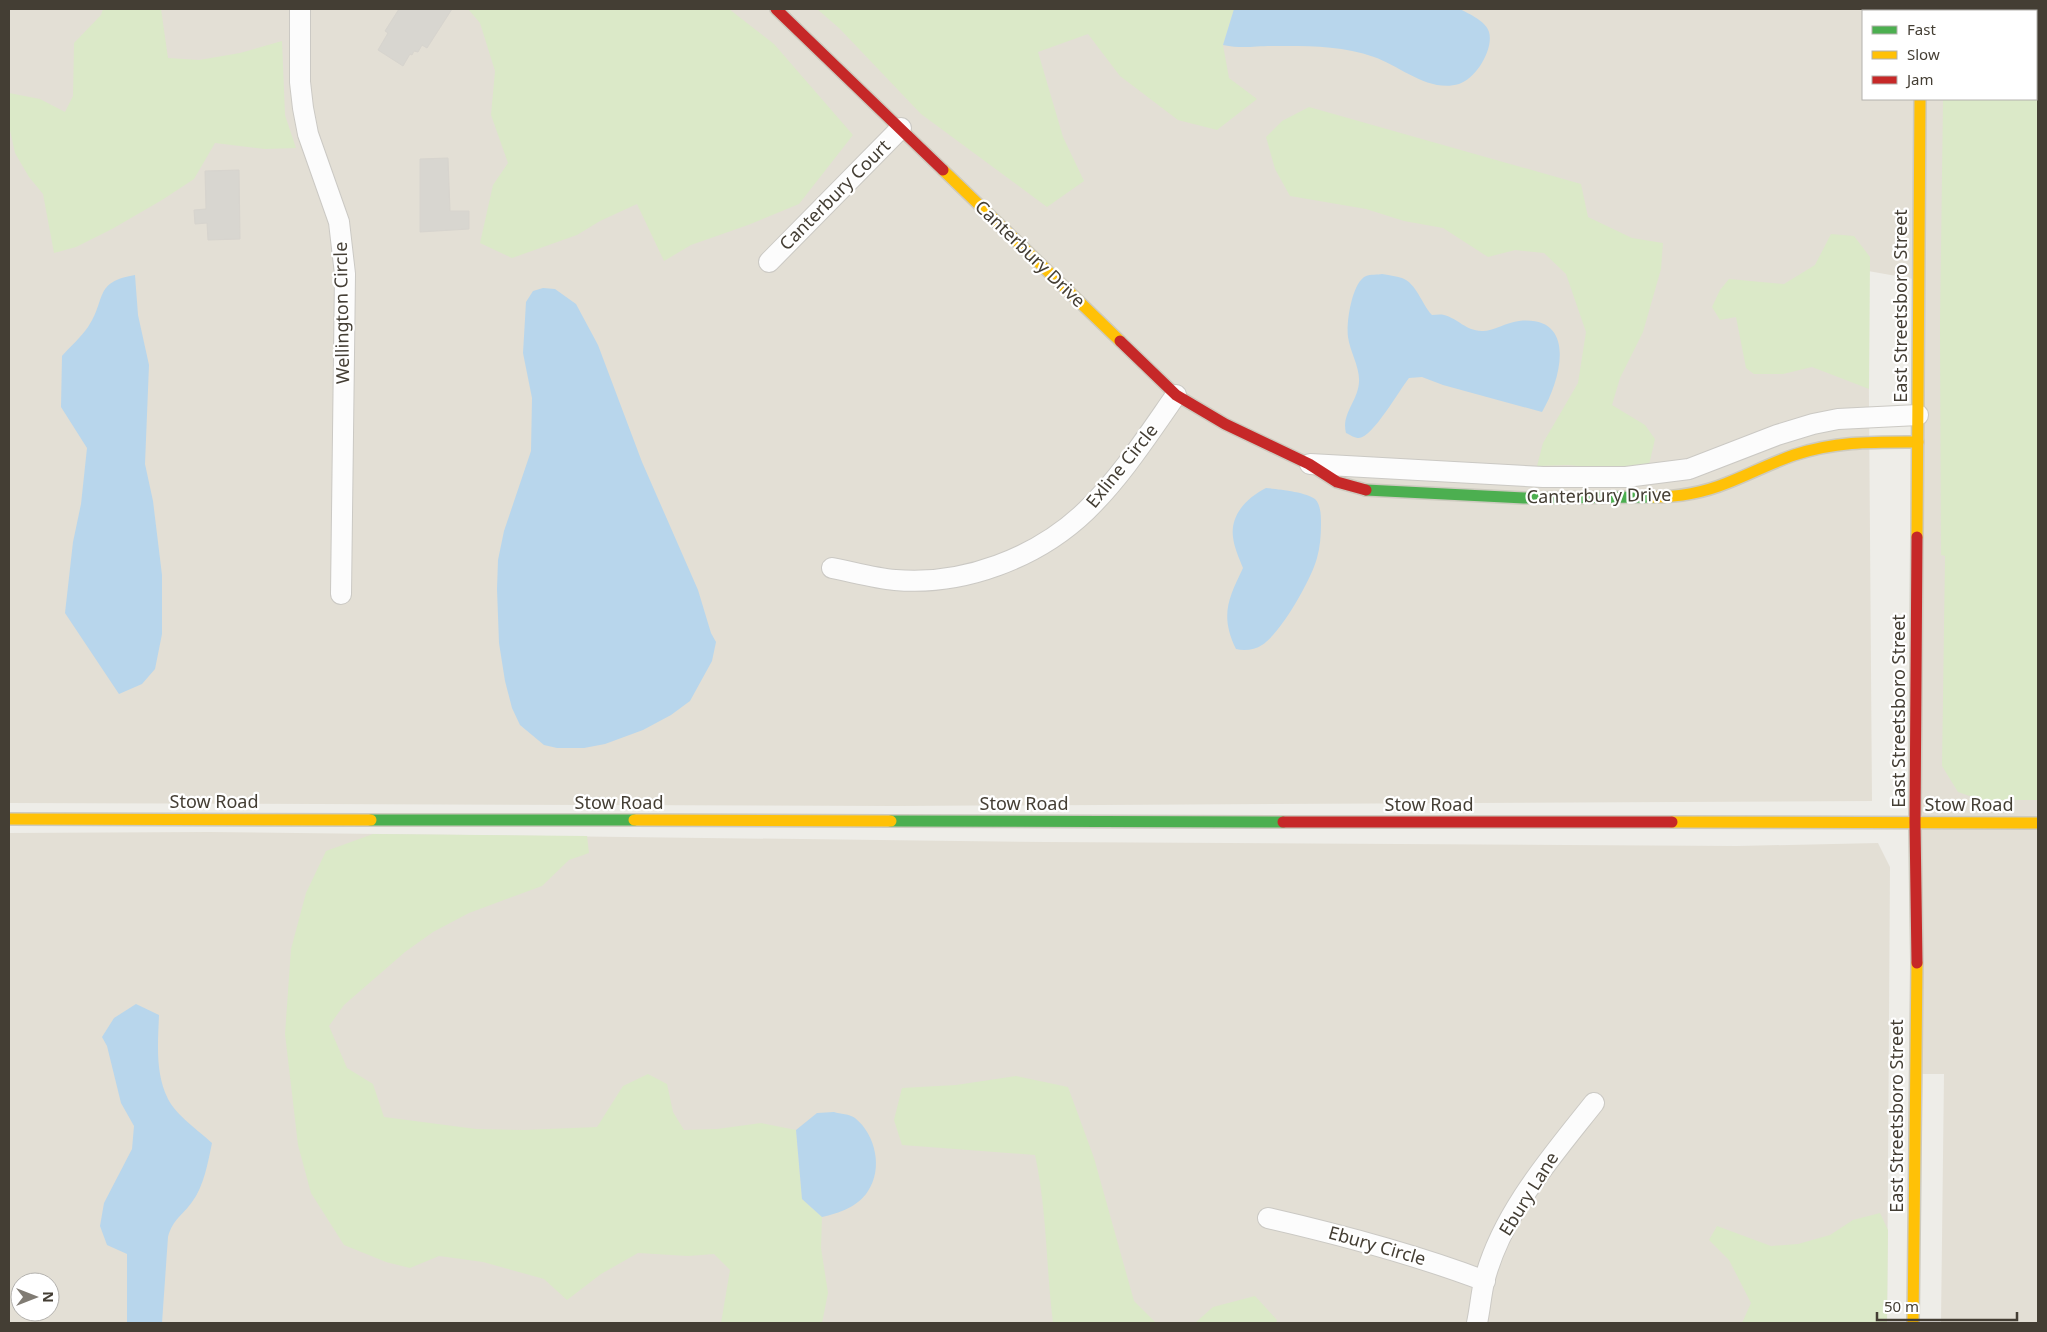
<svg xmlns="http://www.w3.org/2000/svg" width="2047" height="1332" font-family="'Noto Sans',sans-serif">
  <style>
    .residential { fill: #e3dfd5; fill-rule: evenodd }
    .green { fill: #dbe9c8 }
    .water { fill: #b8d6ec }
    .building { fill: #d8d6d0; stroke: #d7d4ce }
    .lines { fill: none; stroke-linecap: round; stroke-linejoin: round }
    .street-casing { stroke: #cbc9c4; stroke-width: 22 }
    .fast-casing { stroke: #cdcabf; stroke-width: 14 }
    .slow-casing { stroke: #cdcabf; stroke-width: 14 }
    .jam-casing { stroke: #cdcabf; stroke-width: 14 }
    .street { stroke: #fcfcfc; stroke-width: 20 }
    .fast { stroke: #4caf50; stroke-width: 11 }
    .slow { stroke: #ffc107; stroke-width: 11 }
    .jam { stroke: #c62828; stroke-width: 11 }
    .labels { text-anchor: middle; stroke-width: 4.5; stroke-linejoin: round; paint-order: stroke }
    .street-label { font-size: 18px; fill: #443e34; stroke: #fff }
  </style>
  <rect width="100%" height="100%" fill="#eeede8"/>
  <!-- residential -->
  <g class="residential">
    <path d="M9 9H2038V1323H1941L1944 1074H1914L1919 280 1868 271 1872 801 894 806 9 803ZM1863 11H2036V99H1863Z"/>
    <path d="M209 832 1045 842 1737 846 1878 843 1890 867 1887 1323H9V833ZM20 1282H50V1312H20Z"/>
  </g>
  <!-- green -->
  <g class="green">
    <polygon points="103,9 161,9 168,58 199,60 240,53 282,41 285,115 296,148 265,149 215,143 194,179 162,200 112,229 76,247 54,253 43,194 29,177 15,153 9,126 9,93 40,99 65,112 73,96 74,43 101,15"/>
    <polygon points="468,9 729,9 774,44 853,135 799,204 748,225 691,245 664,261 637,204 600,221 577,235 512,258 480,243 493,185 508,163 491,115 495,71 480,23"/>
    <polygon points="817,9 1234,9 1223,45 1229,78 1257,99 1217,130 1178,120 1120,76 1088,34 1038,52 1063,137 1084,181 1047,207 921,114 839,28"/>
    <polygon points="1944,9 2038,9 2038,800 1981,800 1958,792 1942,766 1945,556 1941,555 1940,325 1943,99 2036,99 2036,11 1944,11"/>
    <polygon points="1309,107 1581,184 1588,217 1632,238 1663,243 1661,269 1643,332 1620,378 1612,405 1645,425 1655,439 1649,465 1611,469 1568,465 1537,466 1543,443 1578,383 1586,332 1566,274 1544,253 1515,250 1488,257 1443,228 1404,221 1366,209 1290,196 1275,169 1266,137 1282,121"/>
    <polygon points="1831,234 1854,236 1870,257 1869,389 1812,367 1783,374 1754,374 1746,368 1736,317 1720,320 1712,307 1720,290 1729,279 1784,284 1815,265"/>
    <polygon points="373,834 587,836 589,853 569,860 542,886 469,913 433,932 405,952 344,1005 329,1026 347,1068 373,1084 384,1117 476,1129 524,1130 597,1127 623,1086 648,1074 667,1084 673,1112 684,1130 717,1129 761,1123 796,1130 802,1199 822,1217 821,1248 828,1293 822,1323 721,1323 730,1270 714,1254 688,1256 638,1253 601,1274 567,1300 544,1279 483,1262 439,1256 410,1268 386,1262 344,1245 311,1193 298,1145 285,1034 291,949 306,893 326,851"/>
    <path d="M1016 1076 1068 1087 1094 1158 1134 1301 1156 1323H1053C1046 1267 1047 1210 1035 1155L902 1145 894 1120 902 1088 956 1085Z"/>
    <polygon points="1880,1213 1888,1230 1887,1323 1742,1323 1751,1303 1729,1260 1709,1240 1717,1226 1771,1246 1798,1244 1830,1235 1853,1220"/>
    <polygon points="1255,1296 1277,1320 1276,1323 1195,1323 1213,1307"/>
  </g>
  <!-- water -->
  <g class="water">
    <path d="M1234 9H1460C1469 14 1486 21 1489 32 1494 49 1476 79 1459 84 1429 93 1400 66 1374 57 1340 45 1307 46 1272 46 1253 46 1243 49 1223 45Z"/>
    <path d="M1382 274C1388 275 1396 276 1402 278 1417 284 1421 303 1432 315 1436 315 1440 314 1444 315 1459 319 1464 330 1482 331 1490 332 1508 322 1519 321 1578 315 1561 380 1542 412L1443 385 1422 377 1409 378C1400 389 1372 439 1358 438 1354 438 1349 434 1346 433 1341 414 1358 401 1359 382 1360 367 1350 352 1348 337 1346 323 1352 282 1366 276 1370 274 1378 275 1382 274Z"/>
    <path d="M135 275 138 315 149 365 145 464 153 501 162 575V634L155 669 142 684 119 694 65 613 73 542 81 504 87 448 61 407 62 356C70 347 81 337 88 327 107 299 93 282 135 275Z"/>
    <polygon points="543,288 555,289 576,304 598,345 642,462 698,590 711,633 716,642 712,661 690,701 671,715 643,730 605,744 584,748 557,748 544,745 520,725 512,708 505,681 499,643 497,589 498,560 504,531 531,451 532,398 523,353 526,302 533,291"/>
    <path d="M1266 488C1277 489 1307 492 1315 499 1321 505 1321 516 1321 524 1321 536 1320 547 1317 558 1311 580 1281 633 1262 645 1255 650 1244 651 1236 649 1220 616 1228 599 1243 568 1239 558 1234 547 1233 537 1230 514 1248 497 1266 488Z"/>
    <path d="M136 1004 159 1015C158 1043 155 1073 168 1099 176 1115 199 1131 212 1143 208 1162 204 1186 192 1202 182 1216 173 1219 168 1237L162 1323H127V1254L107 1245 100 1226 104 1203 132 1149 134 1126 121 1103 107 1046 102 1037 114 1018Z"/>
    <path d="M834 1112C840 1114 850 1114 855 1118 876 1135 883 1169 868 1191 858 1207 839 1213 822 1217L802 1199 796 1130 817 1113Z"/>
  </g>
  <!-- building -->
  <g class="building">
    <polygon points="399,9 452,9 427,48 422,45 418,52 414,51 412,55 410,54 403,66 378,50 388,33 385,31"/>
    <polygon points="448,158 450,211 469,211 469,229 420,232 420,159"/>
    <polygon points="239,170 240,239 208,240 207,223 195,224 194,210 206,209 205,171"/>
  </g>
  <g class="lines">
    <!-- street casing -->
    <g class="street-casing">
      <g id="street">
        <polyline points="300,9 300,82 303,108 308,134 339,222 345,274 341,594"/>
        <polyline points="769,262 901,128"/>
        <polyline points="1310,464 1543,477 1626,477 1689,469 1777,435 1813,424 1838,419 1918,415"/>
        <path d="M832 568C853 572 874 578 895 580 963 586 1037 558 1086 511 1121 477 1148 435 1176 395"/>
        <path d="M1268 1218C1342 1235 1414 1254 1485 1281"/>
        <path d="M1477 1323C1480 1309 1481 1295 1484 1282 1501 1214 1552 1156 1594 1103"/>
      </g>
    </g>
    <!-- fast casing -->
    <g class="fast-casing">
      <g id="fast">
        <polyline points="1366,490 1524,498 1653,497"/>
        <polyline points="371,820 634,820"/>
        <polyline points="891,821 1283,822"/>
      </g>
    </g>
    <!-- slow casing -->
    <g class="slow-casing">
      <g id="slow">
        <polyline points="943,170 1120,341"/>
        <path d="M1653 497C1677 497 1705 492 1727 483 1750 474 1771 463 1794 455 1837 441 1873 442 1918 442"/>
        <polyline points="1917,537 1920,99"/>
        <polyline points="9,819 371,820"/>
        <polyline points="634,820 891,821"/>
        <polyline points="1672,822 2038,823"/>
        <polyline points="1913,1323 1917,963"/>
      </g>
    </g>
    <!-- jam casing -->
    <g class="jam-casing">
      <g id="jam">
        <polyline points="776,9 943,170"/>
        <polyline points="1921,9 1921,11"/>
        <polyline points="1120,341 1176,395 1225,424 1309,464 1337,482 1366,490"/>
        <polyline points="1283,822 1672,822"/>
        <polyline points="1917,963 1915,823 1917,537"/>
      </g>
    </g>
    <!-- street -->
    <use href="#street" class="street"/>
    <!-- fast -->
    <use href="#fast" class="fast"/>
    <!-- slow -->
    <use href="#slow" class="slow"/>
    <!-- jam -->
    <use href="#jam" class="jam"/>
  </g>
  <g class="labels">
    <!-- street labels -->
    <g class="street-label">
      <text transform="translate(835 195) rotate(-45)" y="6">Canterbury Court</text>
      <text transform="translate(1030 254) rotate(44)" y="6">Canterbury Drive</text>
      <text transform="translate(1901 306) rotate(-90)" y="6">East Streetsboro Street</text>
      <text transform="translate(342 313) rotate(-91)" y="6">Wellington Circle</text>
      <text transform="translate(1122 466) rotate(-51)" y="6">Exline Circle</text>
      <text transform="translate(1599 496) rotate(-1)" y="6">Canterbury Drive</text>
      <text transform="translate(1899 711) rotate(-90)" y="6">East Streetsboro Street</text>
      <text x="214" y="808">Stow Road</text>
      <text x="619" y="809">Stow Road</text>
      <text x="1024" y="810">Stow Road</text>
      <text x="1429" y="811">Stow Road</text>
      <text x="1969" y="811">Stow Road</text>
      <text transform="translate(1897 1116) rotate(-90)" y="6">East Streetsboro Street</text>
      <text transform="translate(1529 1194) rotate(-58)" y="6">Ebury Lane</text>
      <text transform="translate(1377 1246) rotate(16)" y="6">Ebury Circle</text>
    </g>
  </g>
  <!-- border -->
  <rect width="2047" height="1332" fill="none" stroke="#443e34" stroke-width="20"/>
  <!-- legend -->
  <rect x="1862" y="10" width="175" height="90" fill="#ffffff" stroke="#b4b2ae"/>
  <rect x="1872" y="26" width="25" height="8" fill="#4caf50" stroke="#b4b2ae"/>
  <text x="1907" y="35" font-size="15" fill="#443e34">Fast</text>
  <rect x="1872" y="51" width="25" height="8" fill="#ffc107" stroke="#b4b2ae"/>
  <text x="1907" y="60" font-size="15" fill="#443e34">Slow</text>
  <rect x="1872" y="76" width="25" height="8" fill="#c62828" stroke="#b4b2ae"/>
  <text x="1907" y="85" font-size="15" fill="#443e34">Jam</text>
  <!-- north arrow -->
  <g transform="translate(35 1297) rotate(90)"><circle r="24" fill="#ffffff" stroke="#b4b2ae"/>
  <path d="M0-4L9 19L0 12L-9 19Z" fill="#807b73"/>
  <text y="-8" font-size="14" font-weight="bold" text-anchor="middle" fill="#443e34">N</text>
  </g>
  <!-- scale -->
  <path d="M1877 1312v8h140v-8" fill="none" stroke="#443e34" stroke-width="2.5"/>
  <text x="1884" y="1312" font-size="15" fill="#443e34" stroke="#ffffff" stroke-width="4" paint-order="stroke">50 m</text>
</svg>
